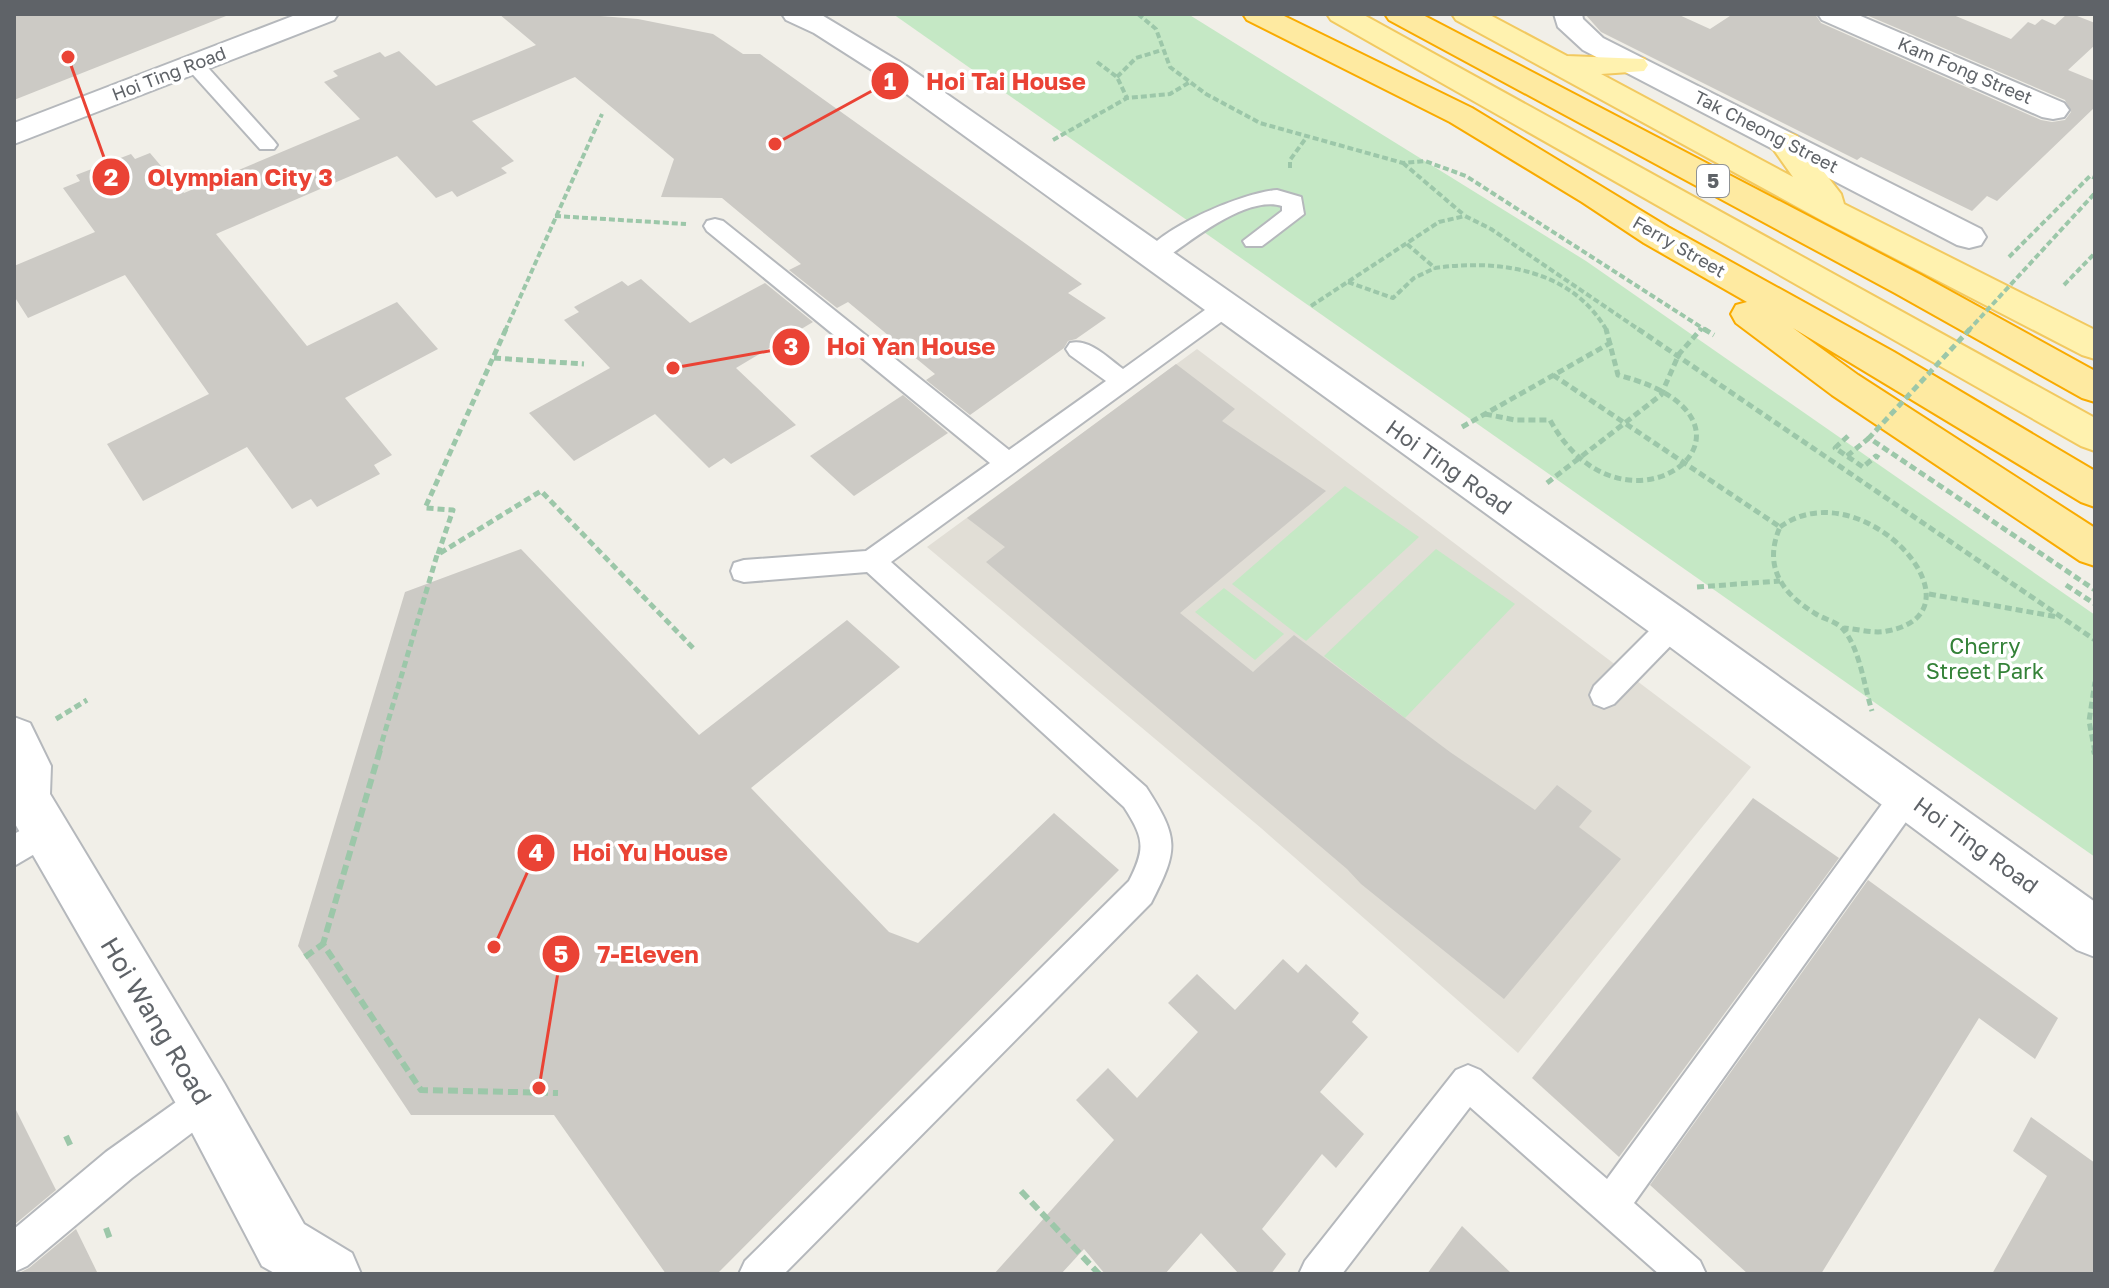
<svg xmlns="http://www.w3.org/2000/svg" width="2109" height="1288" font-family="'Golos Text',sans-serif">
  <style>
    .education { fill: #e1ded6 }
    .green { fill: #c5e8c5 }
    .building { fill: #cccac5 }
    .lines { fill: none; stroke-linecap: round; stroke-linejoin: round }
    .service-casing { stroke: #b5b8bc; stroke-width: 4 }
    .minor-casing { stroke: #b5b8bc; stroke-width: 4 }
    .tertiary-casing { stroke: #b5b8bc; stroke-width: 4 }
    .primary-casing { stroke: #f2c960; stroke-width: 4 }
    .trunk-casing { stroke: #f9ab00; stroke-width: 4 }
    .path-far2 { stroke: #9cc7a9; stroke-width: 4; stroke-dasharray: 6 3; stroke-linecap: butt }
    .path-far1 { stroke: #9cc7a9; stroke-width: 5; stroke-dasharray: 7 4; stroke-linecap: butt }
    .path { stroke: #9cc7a9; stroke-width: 6; stroke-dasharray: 10 5; stroke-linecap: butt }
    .service { fill: #fff; fill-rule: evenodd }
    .minor { fill: #fff; fill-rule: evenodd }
    .tertiary { fill: #fff; fill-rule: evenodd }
    .primary { fill: #fff2af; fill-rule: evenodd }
    .trunk { fill: #feeaa1; fill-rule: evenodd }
    .path-bridge-far1 { stroke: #9cc7a9; stroke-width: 4; stroke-dasharray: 6 3; stroke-linecap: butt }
    .path-bridge { stroke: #9cc7a9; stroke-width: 5; stroke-dasharray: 7 4; stroke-linecap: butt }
    .labels { text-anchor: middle; stroke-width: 7; stroke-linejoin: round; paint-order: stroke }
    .far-street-label { font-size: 18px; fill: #5f6368; stroke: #fff }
    .shield { fill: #fff; stroke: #8f9295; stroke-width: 2 }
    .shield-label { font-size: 20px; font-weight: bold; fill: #5f6368 }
    .street-label { font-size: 22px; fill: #5f6368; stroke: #fff }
    .park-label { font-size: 22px; fill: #348238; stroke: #fff }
    .near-street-label { font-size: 26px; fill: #5f6368; stroke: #fff }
    .leader { fill: none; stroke: #ea4335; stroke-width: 3 }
    .callout-dot { fill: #ea4335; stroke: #fff; stroke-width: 3 }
    .mark-label { font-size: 24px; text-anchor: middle; font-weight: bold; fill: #fff }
    .callout-label { font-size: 24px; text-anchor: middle; font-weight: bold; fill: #ea4335; stroke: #fff; stroke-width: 7; stroke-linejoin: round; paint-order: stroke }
  </style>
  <rect width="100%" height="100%" fill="#f1efe8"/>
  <!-- education -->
  <polygon class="education" points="1197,349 1751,767 1518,1053 1261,828 927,547"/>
  <!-- green -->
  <g class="green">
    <polygon points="893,14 1188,14 1586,261 2095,615 2095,857"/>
    <polygon points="1345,486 1419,537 1306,641 1232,584"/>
    <polygon points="1436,549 1515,604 1405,718 1324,656"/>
    <polygon points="1224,588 1284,634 1255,660 1195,612"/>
  </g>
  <!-- building -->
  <g class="building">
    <polygon points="14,14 225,14 226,16 14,100"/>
    <polygon points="499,14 575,14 638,19 713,34 743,54 760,54 1082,284 1068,293 1106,318 1076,339 1068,341 1064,348 970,415 926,380 935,374 848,302 837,308 789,270 801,264 722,198 661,197 674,159 575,77 472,121 514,161 501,168 507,173 457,197 452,191 436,198 397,156 216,234 307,346 397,302 438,349 345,398 392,455 374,465 380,474 317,507 311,499 292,509 247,447 143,501 107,444 209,394 125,275 28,318 14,296 14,266 95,232 63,188 80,181 76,175 131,154 135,159 150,153 184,193 360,119 324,82 338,76 333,71 380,52 385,57 399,51 436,86 536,45"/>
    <polygon points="1585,14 1677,14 1710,29 1733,14 1815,14 1821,23 2041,120 2052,122 2065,120 2071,112 2065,100 1864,14 1951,14 2011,39 2028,22 2035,25 2042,19 2055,25 2067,14 2072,14 2095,23 2095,45 2068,70 2095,81 2095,107 1997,201 1987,196 1972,211 1861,157 1857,160 1601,32"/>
    <polygon points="641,279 690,323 765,283 813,322 736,368 796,425 731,464 724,458 709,468 655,414 574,461 529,413 610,368 564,320 579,312 574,307 622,281 628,286"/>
    <polygon points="1176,364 1235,409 1222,421 1326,491 1180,613 1253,672 1294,635 1450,752 1535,810 1557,785 1592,811 1579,827 1621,859 1504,999 1361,884 1347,869 986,562 1005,547 967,518"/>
    <polygon points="903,395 948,433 854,496 810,456"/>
    <polygon points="521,549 699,735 847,620 900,667 751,788 889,932 918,943 1054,813 1119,870 717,1274 666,1274 554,1115 411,1115 298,946 405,592"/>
    <polygon points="1753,798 1839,858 1619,1157 1532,1078"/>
    <polygon points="1868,880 2058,1018 2035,1059 1979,1018 1821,1274 1748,1274 1650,1185"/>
    <polygon points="1283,959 1298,973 1306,964 1359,1013 1352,1022 1368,1037 1320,1092 1364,1134 1336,1168 1322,1154 1262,1229 1286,1254 1271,1274 1239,1274 1201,1233 1165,1274 1105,1274 1084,1249 1061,1274 994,1274 1114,1140 1076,1100 1108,1068 1137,1098 1198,1032 1168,1003 1197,974 1235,1010"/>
    <polygon points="14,1106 56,1190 14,1225"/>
    <polygon points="2031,1117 2095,1163 2095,1274 1992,1274 2047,1176 2013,1151"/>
    <polygon points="1462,1226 1512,1274 1427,1274"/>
    <polygon points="76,1229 98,1274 17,1274 29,1268"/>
  </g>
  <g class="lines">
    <!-- service casing -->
    <g class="service-casing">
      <g id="service">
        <polygon points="194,58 201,60 274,141 277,145 274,149 260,149 187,68 184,64"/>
        <path d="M1277 190 1301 197 1304 214 1262 246H1246L1243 241 1282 211V206C1246 195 1189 242 1161 262H1145L1142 257C1161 227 1242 193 1277 190Z"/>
        <path d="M715 219 723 221 1009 450 1106 381 1070 355 1066 349 1070 343C1089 338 1108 358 1123 369L1216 302H1232L1235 308 1232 314 891 562 1146 787C1179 838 1179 849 1151 903L784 1274H739L745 1261 1129 881C1146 848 1144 838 1124 807L867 572 744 582 734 579 731 571 734 563 744 560 866 551 990 463 707 231 704 226 707 221Z"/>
        <polygon points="1673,613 1683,617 1687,625 1683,633 1614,704 1604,708 1594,704 1590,695 1594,686 1663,617"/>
        <polygon points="1907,781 1918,785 1922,795 1918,805 1634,1203 1700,1261 1706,1274 1659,1274 1470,1107 1342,1274 1299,1274 1305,1261 1456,1070 1468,1065 1480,1070 1607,1179 1896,785"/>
        <polygon points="44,818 55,822 59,832 55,842 14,866 14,834"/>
        <polygon points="205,1085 217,1090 222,1102 217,1114 132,1178 27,1266 14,1272 14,1229 106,1152 193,1090"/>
      </g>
    </g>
    <!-- minor casing -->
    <g class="minor-casing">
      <g id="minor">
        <polygon points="298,14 338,14 334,20 14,144 14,123"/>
        <polygon points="782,14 820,14 908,67 1688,612 2095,902 2095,957 2077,950 1658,638 886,79 814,33 786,20"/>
        <polygon points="1554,14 1582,14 1583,19 1603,38 1981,229 1986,237 1981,245 1969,248 1957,245 1583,50 1558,27"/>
        <polygon points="1818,14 1856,14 2064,103 2069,110 2064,117 2053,119 2042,117 1822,20"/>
      </g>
    </g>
    <!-- tertiary casing -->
    <g class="tertiary-casing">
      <polygon id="tertiary" points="14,717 30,723 51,766 50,794 224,1083 304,1224 352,1253 361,1274 276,1274 262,1266 186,1121 14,822"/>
    </g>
    <!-- primary casing -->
    <g class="primary-casing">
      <g id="primary">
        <polygon points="1327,14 1362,14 2095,418 2095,451 2081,446 1331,20"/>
        <polygon points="1452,14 1488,14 1567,56 1644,59 1648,65 1644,71 1601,74 1793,177 1769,143 1774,136 1785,133 1796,136 1841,194 1844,204 2095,330 2095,359 2082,355 1825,222 1456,20"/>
      </g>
    </g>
    <!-- trunk casing -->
    <g class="trunk-casing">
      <g id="trunk">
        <polygon points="1243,14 1280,14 1472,108 1668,227 1894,352 2095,471 2095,507 2081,502 1793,328 1858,375 2095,528 2095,566 2080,561 1832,395 1736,323 1731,314 1736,305 1747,302 1644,243 1582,202 1450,122 1247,20"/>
        <polygon points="1385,14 1421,14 1921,275 2095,371 2095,402 2082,398 1895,293 1389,20"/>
      </g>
    </g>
    <!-- path-far2 -->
    <g class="path-far2">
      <polyline points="1138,14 1156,29 1170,67 1206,94 1260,123 1403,163 1425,161 1466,176 1707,331"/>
      <polyline points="1097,62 1117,77 1127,98"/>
      <polyline points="1117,77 1136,58 1162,50"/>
      <polyline points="1053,140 1127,98 1170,94 1190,82"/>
      <polyline points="1403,163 1464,215"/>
      <polyline points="1290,168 1290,160 1306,138"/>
      <polyline points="555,216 686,224"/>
      <path d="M1407 244 1435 268C1499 259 1572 269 1607 331"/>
      <polyline points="2009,257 2090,176 2095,178"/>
      <polyline points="1348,282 1393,298 1414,278 1435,268"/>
      <polyline points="2064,285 2095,253"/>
      <polyline points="1311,306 1439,222 1465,216 1491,229 1641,331"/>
      <polyline points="505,331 602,114"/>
      <polyline points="1700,331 1702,328"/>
    </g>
    <!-- path-far1 -->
    <g class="path-far1">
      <polyline points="1638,329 2095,640"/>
      <polyline points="1704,329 1714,335"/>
      <polyline points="494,358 584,364"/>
      <path d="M1553 375 1780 527C1763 566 1781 593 1816 614 1824 619 1837 622 1843 629 1860 649 1864 686 1872 711"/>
      <path d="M1485 414 1515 420H1550C1626 559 1796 421 1618 375L1606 329"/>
      <polyline points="1462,427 1612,342"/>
      <polyline points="1848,436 1835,448 1863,467 1876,456 1879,458"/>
      <polyline points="1547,483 1661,395 1679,354 1701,329"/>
      <path d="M1780 527C1862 467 1992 612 1887 631 1874 634 1858 629 1844 628"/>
      <polyline points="438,554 453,510 425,508 506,329"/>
      <polyline points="2066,585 2095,604"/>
      <polyline points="1697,587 1780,581"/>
      <polyline points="1929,594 2058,617"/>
      <polyline points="56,719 87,700"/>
      <polyline points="379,752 437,555 541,491 695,650"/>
      <polyline points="2095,752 2089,721 2095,682"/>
    </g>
    <!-- path -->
    <g class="path">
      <polyline points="380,750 323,944 421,1090 558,1093"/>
      <polyline points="2094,750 2095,754"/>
      <polyline points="305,957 323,944"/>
      <polyline points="66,1136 72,1149"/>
      <polyline points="1021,1191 1099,1274"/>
      <polyline points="106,1228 110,1239"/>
    </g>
    <!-- service -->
    <use href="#service" class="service"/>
    <!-- minor -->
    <use href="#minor" class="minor"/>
    <!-- tertiary -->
    <use href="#tertiary" class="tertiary"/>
    <!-- primary -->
    <use href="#primary" class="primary"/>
    <!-- trunk -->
    <use href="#trunk" class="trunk"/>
    <!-- path-bridge-far1 -->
    <polyline class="path-bridge-far1" points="1968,331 2095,193"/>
    <!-- path-bridge -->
    <g class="path-bridge">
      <polyline points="1970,329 1869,438 2095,590"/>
      <polyline points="1847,456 1869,438"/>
    </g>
  </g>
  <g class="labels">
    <!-- far-street labels -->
    <g class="far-street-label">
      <text transform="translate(1965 71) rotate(23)" y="6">Kam Fong Street</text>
      <text transform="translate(169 74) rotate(-21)" y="6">Hoi Ting Road</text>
      <text transform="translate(1766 132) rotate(27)" y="6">Tak Cheong Street</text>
      <text transform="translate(1679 247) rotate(30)" y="6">Ferry Street</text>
    </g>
    <!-- shield labels -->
    <rect class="shield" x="1697" y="165" width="32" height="32" rx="6"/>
    <g class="shield-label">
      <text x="1713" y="188">5</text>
    </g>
    <!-- street labels -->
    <g class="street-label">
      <text transform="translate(1449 467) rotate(35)" y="8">Hoi Ting Road</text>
      <text transform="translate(1976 845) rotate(36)" y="8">Hoi Ting Road</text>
    </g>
    <!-- park labels -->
    <g class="park-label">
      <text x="1985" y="654">Cherry<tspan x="1985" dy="25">Street Park</tspan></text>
    </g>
    <!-- near-street labels -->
    <g class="near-street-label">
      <text transform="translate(156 1021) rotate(59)" y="9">Hoi Wang Road</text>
    </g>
  </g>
  <!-- callouts -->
  <path class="leader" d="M775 144L890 81M68 57L111 177M673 368L791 347M494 947L536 853M539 1088L561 954"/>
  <g class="callout-dot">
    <circle cx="775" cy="144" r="8"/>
    <circle cx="68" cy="57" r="8"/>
    <circle cx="673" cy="368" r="8"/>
    <circle cx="494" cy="947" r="8"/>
    <circle cx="539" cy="1088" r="8"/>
    <circle cx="890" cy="81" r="20"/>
    <circle cx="111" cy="177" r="20"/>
    <circle cx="791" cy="347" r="20"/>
    <circle cx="536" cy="853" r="20"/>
    <circle cx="561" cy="954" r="20"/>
  </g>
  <g class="mark-label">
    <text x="890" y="90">1</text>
    <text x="111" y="186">2</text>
    <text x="791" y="355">3</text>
    <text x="536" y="861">4</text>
    <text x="561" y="963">5</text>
  </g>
  <g class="callout-label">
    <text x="1006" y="90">Hoi Tai House</text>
    <text x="240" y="186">Olympian City 3</text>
    <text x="911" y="355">Hoi Yan House</text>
    <text x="650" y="861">Hoi Yu House</text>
    <text x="648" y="963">7-Eleven</text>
  </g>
  <!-- border -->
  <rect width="2109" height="1288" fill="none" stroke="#5f6368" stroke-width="32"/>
</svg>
